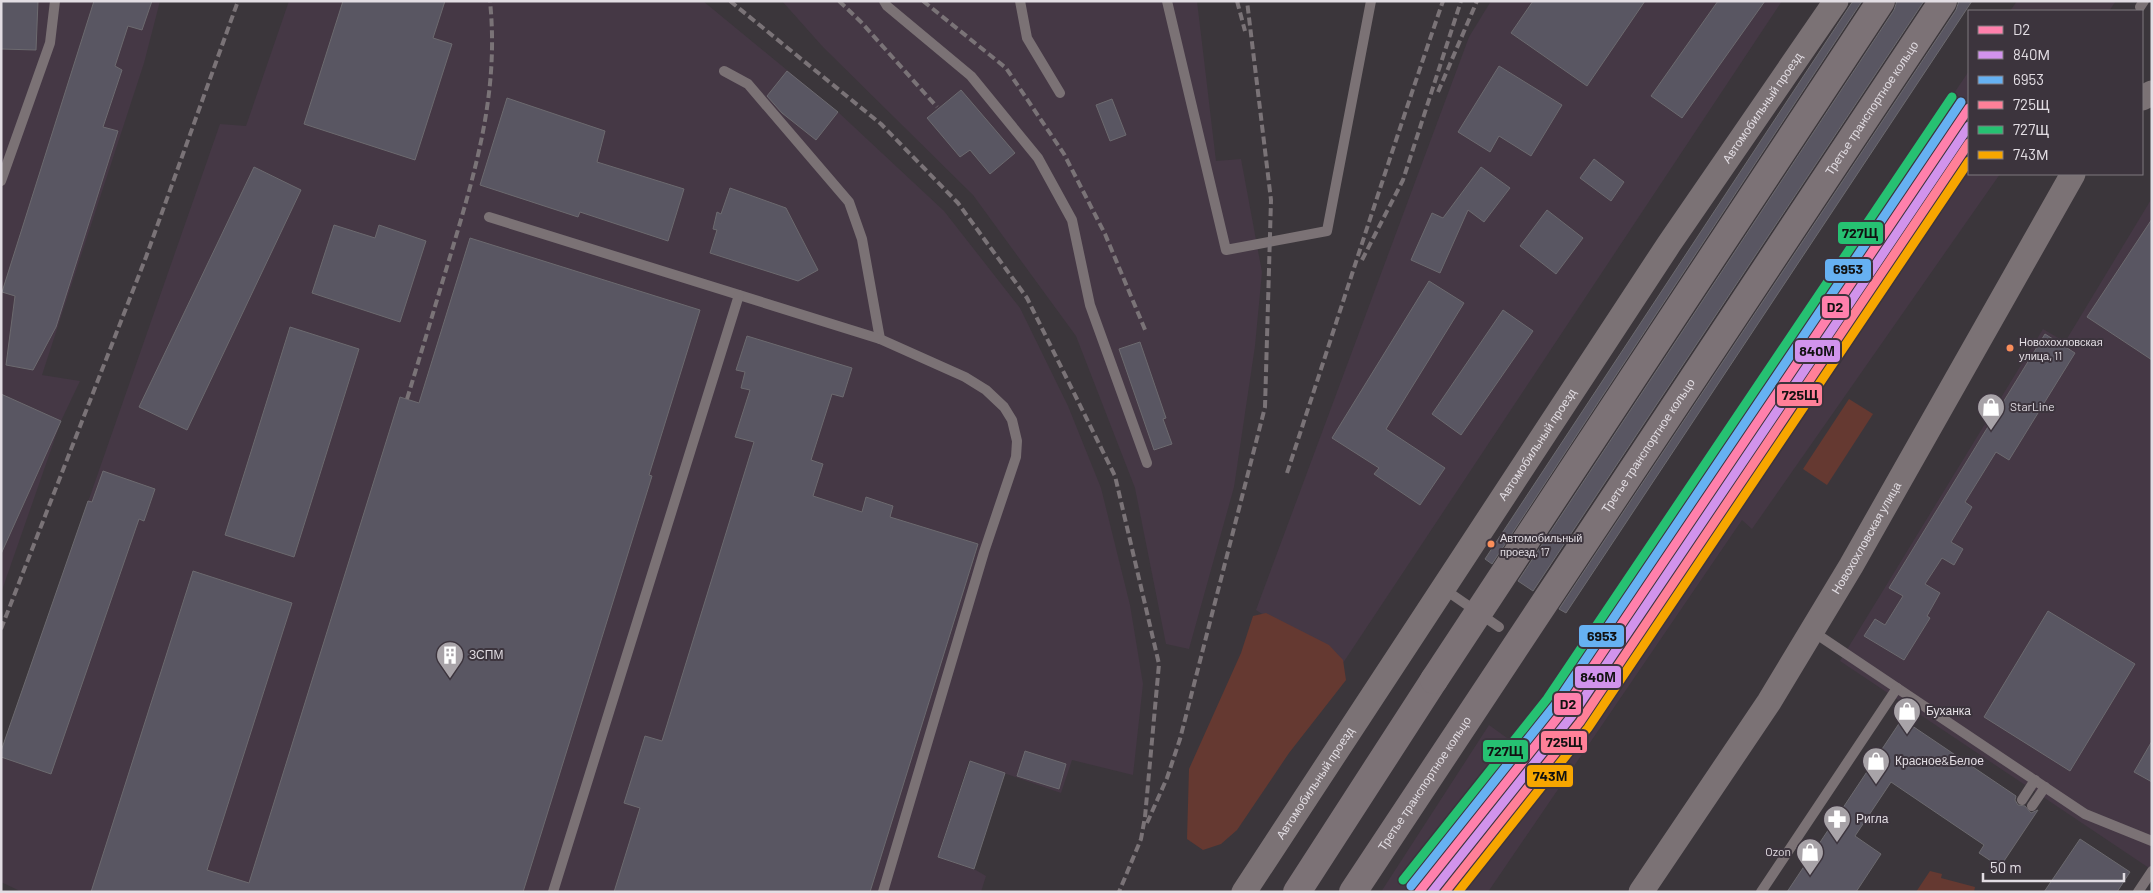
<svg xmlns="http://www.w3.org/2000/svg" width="2153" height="893" font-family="Barlow,sans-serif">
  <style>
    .built { fill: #453845 }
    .green { fill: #653931 }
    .building { fill: #595662; stroke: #6c6a6f }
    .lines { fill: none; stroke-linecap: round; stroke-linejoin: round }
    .service { stroke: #7b7275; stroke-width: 10 }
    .tertiary { stroke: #7b7275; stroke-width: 25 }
    .primary { stroke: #7c7276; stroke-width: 28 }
    .rail { stroke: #7a7377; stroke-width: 4; stroke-dasharray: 8 4; stroke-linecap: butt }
    .primary-bridge { stroke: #7c7276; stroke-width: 28 }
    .rail-1-casing { stroke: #3c343d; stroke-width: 12 }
    .rail-2-casing { stroke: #3c343d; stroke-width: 12 }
    .rail-3-casing { stroke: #3c343d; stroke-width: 12 }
    .rail-4-casing { stroke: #3c343d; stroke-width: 12 }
    .rail-5-casing { stroke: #3c343d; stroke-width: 12 }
    .rail-6-casing { stroke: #3c343d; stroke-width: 12 }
    .rail-1 { stroke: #ff80ac; stroke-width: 9 }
    .rail-2 { stroke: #d193ec; stroke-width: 9 }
    .rail-3 { stroke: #66b1f2; stroke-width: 9 }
    .rail-4 { stroke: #ff8098; stroke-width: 9 }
    .rail-5 { stroke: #26c172; stroke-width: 9 }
    .rail-6 { stroke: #f7a600; stroke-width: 9 }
    .bus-dot { fill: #fa8e5a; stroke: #3c343d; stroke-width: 2 }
    .labels { text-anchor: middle; stroke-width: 4; stroke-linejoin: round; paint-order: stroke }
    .bus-label { font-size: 11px; fill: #e2dde3; stroke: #3c343d; text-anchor: start }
    .street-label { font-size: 12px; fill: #e2dde3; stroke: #3c343d }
    .poi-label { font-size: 12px; fill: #e2dde3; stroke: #3c343d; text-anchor: start }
    .line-badge { stroke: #3c343d; stroke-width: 2 }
    .pale-badge-label { font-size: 14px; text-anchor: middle; font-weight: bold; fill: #111 }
  </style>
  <rect width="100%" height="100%" fill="#3b363b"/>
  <!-- built -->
  <g class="built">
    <polygon points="1,1 160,1 144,63 42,375 80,381 61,421 1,593"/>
    <polygon points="289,1 703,1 838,112 944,211 1020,308 1068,406 1101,488 1130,605 1143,684 1133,775 1072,760 1061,793 969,761 938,856 974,869 986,876 981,892 22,892 1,882 1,751 220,124 246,126"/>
    <polygon points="782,1 1197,1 1216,161 1241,159 1262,272 1255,346 1234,487 1189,649 1166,644 1135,488 1076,336 973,195 823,47"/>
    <polygon points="1491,1 1782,1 1341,666 1256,610 1469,37"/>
    <polygon points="2017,1 2116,1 2109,11 2010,11"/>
    <polygon points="1969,71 1969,174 2000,174 1752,529 1742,520 1488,892 1381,892 1489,725 1514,743"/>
    <polygon points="2152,198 2152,870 1840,661 2043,329 2065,342"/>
  </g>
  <!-- green -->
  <g class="green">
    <polygon points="1849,399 1873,414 1827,485 1803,469"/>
    <polygon points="1266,613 1329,645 1343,660 1346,680 1289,753 1237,830 1221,844 1203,850 1187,839 1189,769 1241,653 1253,616"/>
    <polygon points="1930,871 1942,874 1941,878 1975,887 1974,892 1916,892"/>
  </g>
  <!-- building -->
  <g class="building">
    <polygon points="1,1 38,1 36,50 1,49"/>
    <polygon points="94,1 152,1 142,30 128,26 115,66 122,70 103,127 118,131 56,327 33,370 6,365 15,296 2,292"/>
    <polygon points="343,1 445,1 433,38 452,44 415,160 304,124"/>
    <polygon points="1533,1 1645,1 1587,86 1511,33"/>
    <polygon points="1718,1 1765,1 1682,118 1651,96"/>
    <polygon points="1853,1 1862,1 1492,564 1485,559"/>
    <polygon points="1897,1 1924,1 1533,591 1518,581 1894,10"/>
    <polygon points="1959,1 1972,1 1566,613 1559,609 1956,10"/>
    <polygon points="1499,66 1562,105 1531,156 1499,136 1490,152 1458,132"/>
    <polygon points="787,71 838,112 816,140 782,113 767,96"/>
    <polygon points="961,90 1015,153 990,174 970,150 960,157 927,118"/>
    <polygon points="507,98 605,131 597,162 684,189 668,241 580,212 578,217 480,185"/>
    <polygon points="1112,99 1126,135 1110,141 1096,105"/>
    <polygon points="1594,159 1624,182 1611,201 1580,178"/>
    <polygon points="254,167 301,190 187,430 139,407"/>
    <polygon points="1481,167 1510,188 1484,222 1468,210 1440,273 1411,260 1432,213 1443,218"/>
    <polygon points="730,188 786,208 818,270 798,281 710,253 717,230 713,229 717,212 721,214"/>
    <polygon points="1547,210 1583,238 1556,274 1520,246"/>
    <polygon points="2152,219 2152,360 2087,317"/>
    <polygon points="334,225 375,238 379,225 426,241 400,322 312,293"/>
    <polygon points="470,238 700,310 649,475 652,476 523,892 91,892 193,571 292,603 207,870 249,883 400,397 419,403"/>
    <polygon points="1429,281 1464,303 1386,429 1445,468 1420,505 1374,474 1379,468 1332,438"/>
    <polygon points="1503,310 1533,331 1461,435 1432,414"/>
    <polygon points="290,327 359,349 294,557 225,535"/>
    <polygon points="2045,334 2075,353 2009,460 1996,452 1965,502 1972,507 1951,542 1963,549 1954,565 1942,558 1925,584 1940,593 1927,616 1930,618 1904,660 1864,636 1875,619 1885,625 1903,596 1889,588"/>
    <polygon points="747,336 852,368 843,397 832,394 811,460 823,464 813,496 862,512 866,497 893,506 890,517 978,544 870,892 614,892 640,808 624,803 645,736 662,741 754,442 735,437 750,390 741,388 745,372 736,370"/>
    <polygon points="1140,342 1166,418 1163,419 1172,444 1154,450 1119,349"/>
    <polygon points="1,394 61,421 1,554"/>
    <polygon points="103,471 155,489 144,521 139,519 51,774 1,757 1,751 88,501 92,502"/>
    <polygon points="2048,611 2135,664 2070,771 1984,717"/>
    <polygon points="1902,719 2016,796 2015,800 2018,805 2025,806 2031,813 2038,810 2000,867 1979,853 1984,845 1891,782 1855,836 1881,854 1856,892 1787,892"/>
    <polygon points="2152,741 2152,782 2134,772"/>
    <polygon points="1025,751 1066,764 1059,789 1017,776"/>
    <polygon points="970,761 1005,773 974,869 938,857"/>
    <polygon points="2080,839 2130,872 2117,892 2044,892"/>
  </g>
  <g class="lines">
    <!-- service -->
    <g class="service">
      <polyline points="884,1 887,6 971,76 1038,158 1072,220 1090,305 1147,463"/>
      <polyline points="1020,1 1027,38 1060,93"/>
      <polyline points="1167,1 1226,250 1327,231 1371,1"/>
      <polyline points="2140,7 2144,1"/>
      <polyline points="724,71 748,84 849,202 862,239 880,339"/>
      <polyline points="1,181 50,43 55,1"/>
      <polyline points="489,217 880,339 965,377 986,390 1004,407 1012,420 1017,441 1016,457 984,552 883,892"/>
      <polyline points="1444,589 1499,627"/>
      <polyline points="1812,631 2085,814 2152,841"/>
      <polyline points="2022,800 2035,780"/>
      <polyline points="2032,806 2045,787"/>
      <polyline points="553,892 739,295"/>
      <polyline points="1761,892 1897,688"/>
      <polyline points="2138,892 2152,871"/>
    </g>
    <!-- tertiary -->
    <g class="tertiary">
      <polyline points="2142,98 2152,93"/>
      <path id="s1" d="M1244 892 1669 244 1836 1"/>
      <path id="s2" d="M1641 892 1769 702 1851 566 2073 174"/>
    </g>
    <!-- primary -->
    <g class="primary">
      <polyline points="1297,892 1434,680"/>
      <path id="s3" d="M1353 892 1943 1"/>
    </g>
    <!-- rail -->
    <g class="rail">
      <polyline points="730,1 881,124 958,203 1027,298 1115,476 1159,664 1145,817 1141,839 1119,892"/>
      <polyline points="839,1 861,22 937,107"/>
      <polyline points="923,1 1006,68 1064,154 1105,234 1146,332"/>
      <polyline points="1237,1 1245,31"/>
      <polyline points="1438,92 1477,1"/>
      <polyline points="1362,260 1403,180 1461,1"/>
      <path d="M407 399C422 350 437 300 452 250 477 166 499 90 490 1"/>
      <path d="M1287 473C1339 315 1389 158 1443 1"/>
      <polyline points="1,629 146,257 238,1"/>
      <polyline points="1147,823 1167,778 1180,739 1265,407 1271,200 1247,1"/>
    </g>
    <!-- primary-bridge -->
    <polyline class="primary-bridge" points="1434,680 1881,1"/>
    <!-- rail-1 casing -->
    <g class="rail-1-casing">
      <polyline id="rail-1" points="1419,892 1563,711 1969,108"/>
    </g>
    <!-- rail-2 casing -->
    <g class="rail-2-casing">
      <polyline id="rail-2" points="1432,892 1571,717 1969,126"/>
    </g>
    <!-- rail-3 casing -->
    <g class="rail-3-casing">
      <polyline id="rail-3" points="1411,886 1555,705 1961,102"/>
    </g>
    <!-- rail-4 casing -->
    <g class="rail-4-casing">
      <polyline id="rail-4" points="1445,892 1580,722 1969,143"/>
    </g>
    <!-- rail-5 casing -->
    <g class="rail-5-casing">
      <polyline id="rail-5" points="1403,880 1547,699 1952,97"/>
    </g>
    <!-- rail-6 casing -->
    <g class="rail-6-casing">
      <polyline id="rail-6" points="1458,892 1588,728 1969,161"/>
    </g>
    <!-- rail-1 -->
    <use href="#rail-1" class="rail-1"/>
    <!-- rail-2 -->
    <use href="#rail-2" class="rail-2"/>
    <!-- rail-3 -->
    <use href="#rail-3" class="rail-3"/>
    <!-- rail-4 -->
    <use href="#rail-4" class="rail-4"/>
    <!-- rail-5 -->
    <use href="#rail-5" class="rail-5"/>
    <!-- rail-6 -->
    <use href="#rail-6" class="rail-6"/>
  </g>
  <!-- icons -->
  <defs>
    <g id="shop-pin" transform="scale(1.4375)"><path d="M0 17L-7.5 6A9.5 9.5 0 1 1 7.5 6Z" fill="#a8a3a8" stroke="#3c343d"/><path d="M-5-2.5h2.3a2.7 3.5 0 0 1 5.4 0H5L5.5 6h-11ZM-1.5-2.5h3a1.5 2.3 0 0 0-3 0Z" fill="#fff"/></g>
    <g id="building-pin" transform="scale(1.4375)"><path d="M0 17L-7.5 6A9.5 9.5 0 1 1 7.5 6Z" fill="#a8a3a8" stroke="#3c343d"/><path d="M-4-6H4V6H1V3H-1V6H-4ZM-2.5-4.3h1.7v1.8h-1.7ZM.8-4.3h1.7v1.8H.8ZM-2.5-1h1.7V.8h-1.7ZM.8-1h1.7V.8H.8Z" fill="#fff"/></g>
    <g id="pharmacy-pin" transform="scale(1.4375)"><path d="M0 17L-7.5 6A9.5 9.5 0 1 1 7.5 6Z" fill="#a8a3a8" stroke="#3c343d"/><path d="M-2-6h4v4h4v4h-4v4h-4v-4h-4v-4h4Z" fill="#fff"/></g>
  </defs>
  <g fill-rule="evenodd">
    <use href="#shop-pin" x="1991" y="407"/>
    <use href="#building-pin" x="450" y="655"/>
    <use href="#shop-pin" x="1907" y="711"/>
    <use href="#shop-pin" x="1876" y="761"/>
    <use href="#pharmacy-pin" x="1837" y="819"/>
    <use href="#shop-pin" x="1810" y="852"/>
  </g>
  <!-- markers -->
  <g class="bus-dot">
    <circle cx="2010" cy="348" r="4.5"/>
    <circle cx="1491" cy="544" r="4.5"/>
  </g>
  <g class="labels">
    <!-- bus labels -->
    <g class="bus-label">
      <text x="2019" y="346">Новохохловская<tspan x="2019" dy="14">улица, 11</tspan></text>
      <text x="1500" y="542">Автомобильный<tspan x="1500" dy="14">проезд, 17</tspan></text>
    </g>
    <!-- street labels -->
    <g class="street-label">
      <text dy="4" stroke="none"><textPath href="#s1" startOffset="940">Автомобильный проезд</textPath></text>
      <text dy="4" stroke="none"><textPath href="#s3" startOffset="940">Третье транспортное кольцо</textPath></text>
      <text dy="4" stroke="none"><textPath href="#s1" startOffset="535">Автомобильный проезд</textPath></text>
      <text dy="4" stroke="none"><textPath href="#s3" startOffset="535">Третье транспортное кольцо</textPath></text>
      <text dy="4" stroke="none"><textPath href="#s2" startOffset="420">Новохохловская улица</textPath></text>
      <text dy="4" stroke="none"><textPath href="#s1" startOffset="130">Автомобильный проезд</textPath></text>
      <text dy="4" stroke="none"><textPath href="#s3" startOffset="130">Третье транспортное кольцо</textPath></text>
    </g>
    <!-- poi labels -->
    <g class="poi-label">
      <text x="2010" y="411">StarLine</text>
      <text x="469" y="659">ЗСПМ</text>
      <text x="1926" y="715">Буханка</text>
      <text x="1895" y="765">Красное&amp;Белое</text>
      <text x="1856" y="823">Ригла</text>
      <text x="1791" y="856" text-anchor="end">Ozon</text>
    </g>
  </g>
  <g class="line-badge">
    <rect x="1837" y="221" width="47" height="24" rx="5" fill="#26c172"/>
    <rect x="1824" y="258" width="48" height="24" rx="5" fill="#66b1f2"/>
    <rect x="1821" y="295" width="29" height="24" rx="5" fill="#ff80ac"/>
    <rect x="1794" y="339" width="47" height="24" rx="5" fill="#d193ec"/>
    <rect x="1776" y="383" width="47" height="24" rx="5" fill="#ff8098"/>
    <rect x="1578" y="624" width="47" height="24" rx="5" fill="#66b1f2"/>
    <rect x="1574" y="665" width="48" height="24" rx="5" fill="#d193ec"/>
    <rect x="1553" y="692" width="29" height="24" rx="5" fill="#ff80ac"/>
    <rect x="1540" y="730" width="48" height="24" rx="5" fill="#ff8098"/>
    <rect x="1482" y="739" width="47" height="24" rx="5" fill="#26c172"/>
    <rect x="1526" y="764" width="48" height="24" rx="5" fill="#f7a600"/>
  </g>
  <g class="pale-badge-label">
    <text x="1860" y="238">727Щ</text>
    <text x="1848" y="274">6953</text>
    <text x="1835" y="312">D2</text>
    <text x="1817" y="356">840М</text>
    <text x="1800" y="400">725Щ</text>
    <text x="1602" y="641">6953</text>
    <text x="1598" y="682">840М</text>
    <text x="1568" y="709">D2</text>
    <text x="1564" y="747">725Щ</text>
    <text x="1505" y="756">727Щ</text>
    <text x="1550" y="781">743М</text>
  </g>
  <!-- border -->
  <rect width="2153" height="893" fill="none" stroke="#e2dde3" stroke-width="5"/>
  <!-- legend -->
  <rect x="1968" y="10" width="175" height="165" fill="#3c343d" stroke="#7e787f"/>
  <rect x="1978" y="26" width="25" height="8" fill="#ff80ac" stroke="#7e787f"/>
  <text x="2013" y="35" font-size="15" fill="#e2dde3">D2</text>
  <rect x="1978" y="51" width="25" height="8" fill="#d193ec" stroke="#7e787f"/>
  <text x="2013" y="60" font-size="15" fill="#e2dde3">840М</text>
  <rect x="1978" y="76" width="25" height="8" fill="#66b1f2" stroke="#7e787f"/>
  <text x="2013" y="85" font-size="15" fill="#e2dde3">6953</text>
  <rect x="1978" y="101" width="25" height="8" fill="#ff8098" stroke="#7e787f"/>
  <text x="2013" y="110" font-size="15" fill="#e2dde3">725Щ</text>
  <rect x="1978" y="126" width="25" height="8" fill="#26c172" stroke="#7e787f"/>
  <text x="2013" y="135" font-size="15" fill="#e2dde3">727Щ</text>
  <rect x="1978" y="151" width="25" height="8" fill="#f7a600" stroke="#7e787f"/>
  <text x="2013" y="160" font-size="15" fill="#e2dde3">743М</text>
  <!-- scale -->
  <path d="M1983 873v8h141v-8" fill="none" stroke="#e2dde3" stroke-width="2.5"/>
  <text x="1990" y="873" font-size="15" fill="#e2dde3" stroke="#3c343d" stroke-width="4" paint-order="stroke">50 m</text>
</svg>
